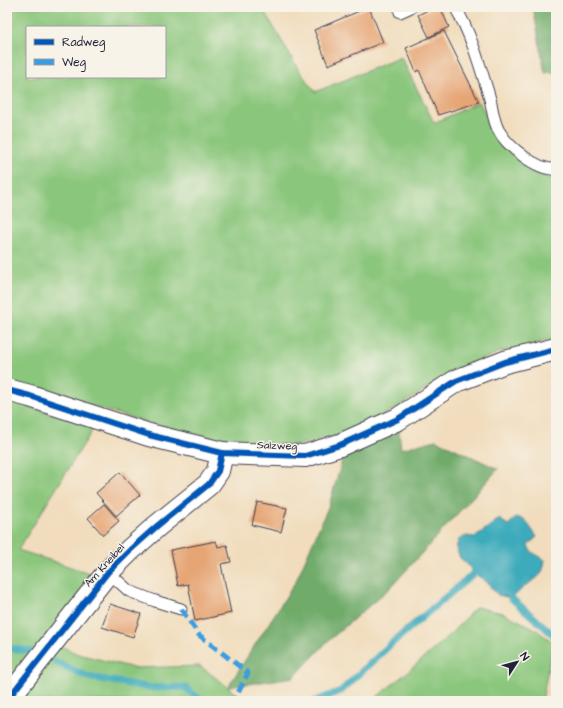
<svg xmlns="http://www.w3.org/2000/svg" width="563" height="708" font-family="'Architects Daughter',sans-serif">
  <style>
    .green { fill: #8ac67b; stroke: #56745b; fill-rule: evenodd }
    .forest { fill: #6fab6b; stroke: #486653 }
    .water { fill: #3eabbc; stroke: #30667c }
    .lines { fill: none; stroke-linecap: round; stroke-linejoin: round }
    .stream { stroke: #3eabbc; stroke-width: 7 }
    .building { fill: #e6a574 }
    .lane-casing { stroke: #413e4e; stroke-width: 13 }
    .street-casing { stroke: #413e4e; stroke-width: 24 }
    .lane { stroke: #fff; stroke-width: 11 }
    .street { stroke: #fff; stroke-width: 22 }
    .quiet { stroke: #3c9ce2; stroke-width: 5; stroke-dasharray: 10 5; stroke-linecap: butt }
    .cycleway-casing { stroke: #f7f3e8; stroke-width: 8 }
    .cycleway { stroke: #0057b8; stroke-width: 6 }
    .labels { text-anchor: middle; stroke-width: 3; stroke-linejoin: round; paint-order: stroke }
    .street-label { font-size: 11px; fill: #22223b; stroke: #f7f3e8 }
  </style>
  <rect width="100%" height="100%" fill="#f7f3e8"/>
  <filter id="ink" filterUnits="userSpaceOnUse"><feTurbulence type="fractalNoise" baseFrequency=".025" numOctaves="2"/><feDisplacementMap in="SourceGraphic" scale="8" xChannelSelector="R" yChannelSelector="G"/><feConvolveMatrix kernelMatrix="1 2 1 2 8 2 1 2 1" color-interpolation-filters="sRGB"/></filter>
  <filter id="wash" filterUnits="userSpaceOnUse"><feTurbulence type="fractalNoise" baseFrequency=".012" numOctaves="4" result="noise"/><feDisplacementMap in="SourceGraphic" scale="16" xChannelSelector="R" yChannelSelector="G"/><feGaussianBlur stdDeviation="0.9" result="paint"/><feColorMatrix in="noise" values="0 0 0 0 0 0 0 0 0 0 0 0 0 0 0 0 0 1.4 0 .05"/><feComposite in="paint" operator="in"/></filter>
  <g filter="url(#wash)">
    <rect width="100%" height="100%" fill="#f1ddbd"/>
    <!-- green -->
    <g class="green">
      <path d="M7 7H262L298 69 315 92 401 57 434 123 479 102 502 144 519 160 556 177V339L500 352 452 372 397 408 345 434 298 445 224 441 153 424 7 382ZM27 27H165V77H27Z"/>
      <polygon points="7,400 95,426 18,550 99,576 7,692"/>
      <path d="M476 607 503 613 532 627 553 642 542 701H372C409 671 445 642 476 607Z"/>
      <polygon points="56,644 78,654 134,668 200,666 228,687 243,701 12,701"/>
    </g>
    <!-- forest -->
    <g class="forest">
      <polygon points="533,7 556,7 556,72 545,73"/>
      <polygon points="399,430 401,449 436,440 498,469 392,586 327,642 294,677 228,687 296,581 329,505 343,458"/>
    </g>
    <!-- water -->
    <path class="water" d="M517 517 526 521 537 537 528 545C531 555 538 554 545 560 543 576 539 577 526 585 521 589 517 595 511 598L498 595 492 589 487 582 474 573 467 564 460 558 456 548 459 539 467 536 475 537 499 519 508 525Z"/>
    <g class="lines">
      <!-- stream -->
      <g class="stream">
        <polyline points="511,598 555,636"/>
        <polyline points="7,648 30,651"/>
        <polyline points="56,662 88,677 153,688 184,687 202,701"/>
        <polyline points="315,701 341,691 392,643 474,573"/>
      </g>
    </g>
    <g id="blocks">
      <!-- building -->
      <g class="building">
        <polygon points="369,7 383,42 328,65 314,30"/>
        <polygon points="434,7 440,7 449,27 429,37 418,15"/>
        <polygon points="444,31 479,102 438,115 419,70 416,72 406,48"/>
        <polygon points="120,472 140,495 116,516 96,493"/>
        <polygon points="257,502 287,508 281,532 252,525"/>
        <polygon points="104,504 119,521 103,535 88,518"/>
        <polygon points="216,541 218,547 227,545 231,562 221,564 231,613 195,621 188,584 178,586 171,550"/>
        <polygon points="110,604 141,614 133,637 102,627"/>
      </g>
    </g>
  </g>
  <g filter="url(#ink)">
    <use href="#blocks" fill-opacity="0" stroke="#413e4e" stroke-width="1"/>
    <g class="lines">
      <!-- lane casing -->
      <g class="lane-casing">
        <g id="lane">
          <path d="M455 7C471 33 481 69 490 99 493 110 493 121 499 131 508 147 538 171 556 169"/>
          <polyline points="400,12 411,7"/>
          <polyline points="108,572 129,591 155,601 181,609"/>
        </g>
      </g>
      <!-- street casing -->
      <g class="street-casing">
        <g id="street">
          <polyline points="7,390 30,396 149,435 222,453 305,456 340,445 398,419 456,381 505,362 556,349"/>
          <polyline points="7,700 108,572 130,550 157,526 209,484 218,471 222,453"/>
        </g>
      </g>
      <!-- lane -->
      <use href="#lane" class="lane"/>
      <!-- street -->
      <use href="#street" class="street"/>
      <!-- quiet -->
      <polyline class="quiet" points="181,609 199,635 248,673 234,701"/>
      <!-- cycleway casing -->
      <g class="cycleway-casing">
        <g id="cycleway">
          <polyline points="7,390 30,396 149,435 222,453 305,456 340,445 398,419 456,381 505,362 556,349"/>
          <polyline points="7,700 108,572 130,550 157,526 209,484 218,471 222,453"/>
        </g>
      </g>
      <!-- cycleway -->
      <use href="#cycleway" class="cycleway"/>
    </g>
  </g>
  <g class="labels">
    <!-- street labels -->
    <g class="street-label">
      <text transform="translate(277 445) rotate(2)" y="4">Salzweg</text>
      <text transform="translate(104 565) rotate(-48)" y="4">Am Kneibel</text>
    </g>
  </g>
  <!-- margin -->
  <rect width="563" height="708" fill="none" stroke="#f7f3e8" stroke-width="24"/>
  <!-- legend -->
  <rect x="26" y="26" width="140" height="52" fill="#f7f3e8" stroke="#a29fa3"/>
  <rect x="34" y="39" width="20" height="6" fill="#0057b8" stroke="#a29fa3"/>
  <text x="62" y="46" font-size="12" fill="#22223b">Radweg</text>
  <rect x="34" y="59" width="20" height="6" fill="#3c9ce2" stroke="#a29fa3"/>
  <text x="62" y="66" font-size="12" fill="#22223b">Weg</text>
  <!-- north arrow -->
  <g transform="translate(517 662) rotate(54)" stroke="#f7f3e8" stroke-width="3" paint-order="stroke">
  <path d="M0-3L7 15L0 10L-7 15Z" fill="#22223b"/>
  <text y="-6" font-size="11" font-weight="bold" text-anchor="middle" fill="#22223b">N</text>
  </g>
</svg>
